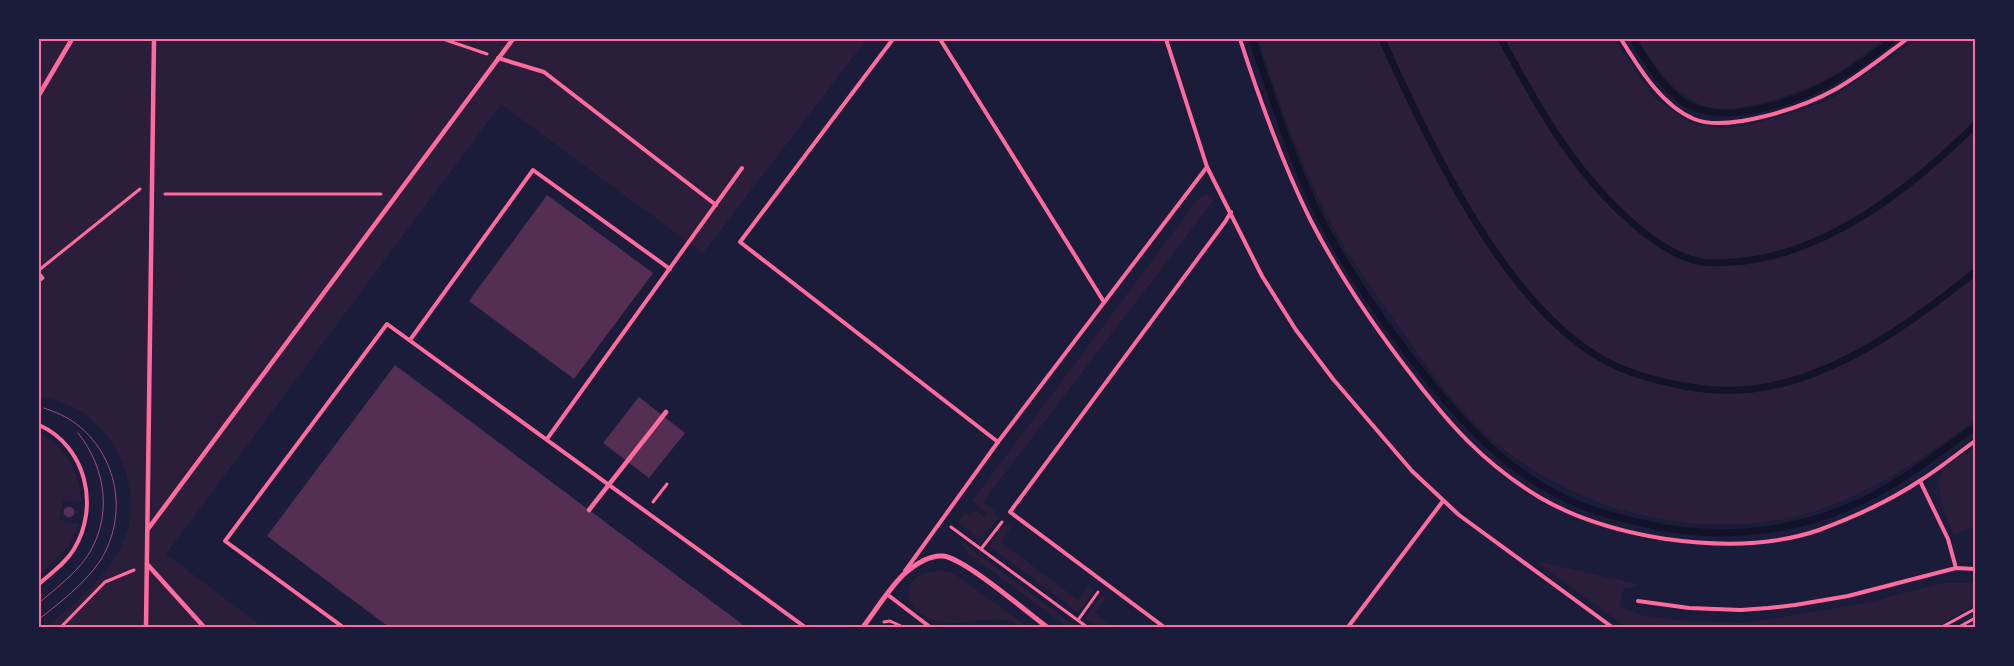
<svg xmlns="http://www.w3.org/2000/svg" width="2014" height="666" font-family="'Public Sans',sans-serif">
  <style>
    .green { fill: #2a1e3b }
    .lines { fill: none; stroke-linecap: round; stroke-linejoin: round }
    .stream { stroke: #12122b; stroke-width: 7 }
    .building { fill: #542f53 }
    .path { stroke: #ff6b9d; stroke-width: 3 }
    .service { stroke: #ff6b9d; stroke-width: 4 }
    .pedestrian { stroke: #ff6b9d; stroke-width: 4.5 }
    .minor { stroke: #ff6b9d; stroke-width: 5 }
    .tram { stroke: #a44b75; stroke-width: 1 }
    .neatline { fill: none; stroke: #ff6b9d; stroke-width: 2 }
  </style>
  <rect width="100%" height="100%" fill="#1b1b3a"/>
  <!-- green -->
  <g class="green">
    <path d="M39 39H867L703 253 501 104 166 554 263 627H46C74 605 104 579 121 547 145 501 123 440 82 412 69 404 53 399 39 397Z"/>
    <path d="M1258 39H1613L1657 100 1687 121 1698 125 1722 128 1744 126 1799 111 1831 99 1917 39H1975V420C1924 458 1867 497 1805 514 1759 527 1712 527 1666 520 1607 510 1553 487 1506 451 1466 421 1435 379 1407 338 1383 304 1357 270 1337 234 1304 174 1279 104 1258 39Z"/>
    <path d="M1638 39H1884C1867 51 1850 66 1831 77 1805 91 1736 116 1707 107 1676 97 1654 65 1638 39Z"/>
    <polygon points="1205,195 1210,196 1214,200 983,502 996,512 994,515 998,518 981,540 958,522 965,512 970,516 975,510 984,517 987,513 972,501 1199,198"/>
    <path d="M39 433C66 447 79 473 82 502L63 501 59 520 79 524 69 546 39 576Z"/>
    <path d="M1975 447V531L1970 527 1954 536C1948 521 1934 490 1941 474 1946 463 1965 454 1975 447Z"/>
    <polygon points="1005,523 1011,527 1001,542 1078,600 1088,585 1094,590 1078,612 989,546"/>
    <polygon points="958,539 1076,627 1067,627 969,554"/>
    <polygon points="1536,561 1637,584 1636,587 1624,588 1619,606 1641,615 1688,621 1746,623 1862,604 1943,583 1975,583 1975,605 1936,627 1626,627"/>
    <path d="M942 571 950 572 960 578 1028 627C1016 627 1016 622 1006 620 983 616 957 629 933 620 896 606 902 570 942 571Z"/>
    <polygon points="1102,595 1106,598 1095,613 1113,627 1097,627 1085,618"/>
  </g>
  <g class="lines">
    <!-- stream -->
    <g class="stream">
      <path d="M1252 39C1273 99 1292 162 1321 219 1342 261 1369 301 1397 339 1448 408 1505 478 1588 508 1606 515 1624 519 1642 523 1712 540 1784 535 1851 506 1896 487 1935 455 1975 427"/>
      <path d="M1382 39C1427 140 1504 305 1604 360 1629 374 1656 381 1684 386 1716 392 1749 392 1780 384 1851 367 1919 317 1975 272"/>
      <path d="M1501 39C1537 105 1570 166 1626 217 1644 234 1662 248 1685 257 1700 264 1717 263 1733 262 1826 256 1911 188 1975 125"/>
      <path d="M1632 39C1647 61 1662 88 1685 103 1726 128 1800 100 1838 78 1858 67 1876 52 1894 39"/>
    </g>
  </g>
  <!-- building -->
  <g class="building">
    <polygon points="547,195 653,273 574,379 469,301"/>
    <polygon points="395,365 589,510 746,627 389,627 267,536"/>
    <polygon points="639,397 685,433 649,478 603,443"/>
    <circle cx="69" cy="512" r="5.5"/>
  </g>
  <g class="lines">
    <!-- path -->
    <g class="path">
      <polyline points="443,39 487,54"/>
      <polyline points="165,194 381,194"/>
      <polyline points="39,270 140,189"/>
      <polyline points="39,273 43,278 39,281"/>
      <polyline points="653,502 667,484"/>
      <polyline points="951,527 1087,627"/>
      <polyline points="981,549 1002,522"/>
      <polyline points="1078,620 1098,592"/>
      <polyline points="884,622 890,621 903,627"/>
      <polyline points="61,627 105,582 134,570"/>
      <polyline points="1942,627 1975,609"/>
      <polyline points="1959,627 1975,618"/>
    </g>
    <!-- service -->
    <g class="service">
      <polyline points="893,39 740,242 998,442"/>
      <polyline points="940,39 1104,302"/>
      <path d="M1240 39C1260 101 1282 163 1311 221 1339 275 1373 325 1410 373 1449 424 1483 463 1539 497 1578 520 1621 532 1666 539 1716 546 1770 547 1819 530 1854 517 1890 501 1921 480 1940 468 1957 454 1975 441"/>
      <path d="M1621 39C1639 68 1661 105 1694 119 1728 133 1804 107 1836 89 1861 75 1884 56 1907 39"/>
      <polyline points="498,58 544,72 716,205"/>
      <polyline points="1207,167 1262,276 1296,330 1333,379 1412,471 1459,515 1612,627"/>
      <polyline points="410,340 533,170 670,269"/>
      <path d="M39 425C86 446 100 506 74 549 66 563 51 573 39 584"/>
      <polyline points="547,439 742,168"/>
      <polyline points="1920,481 1948,539 1956,568"/>
      <polyline points="905,571 998,442 1207,167 1166,39"/>
      <polyline points="888,595 930,627"/>
      <polyline points="1638,601 1689,608 1741,610 1768,608 1795,605 1848,596 1956,568 1975,569"/>
      <polyline points="343,627 225,541 387,324 805,627"/>
      <polyline points="1164,627 1010,512 1225,222 1231,212"/>
      <polyline points="1348,627 1443,501"/>
    </g>
    <!-- pedestrian -->
    <g class="pedestrian">
      <polyline points="39,95 72,39"/>
      <polyline points="589,510 666,412"/>
      <polyline points="148,529 513,39"/>
      <polyline points="147,564 204,627"/>
      <polyline points="146,627 154,39"/>
    </g>
    <!-- minor -->
    <path class="minor" d="M863 627C876 610 888 590 903 575 913 566 929 555 943 556 964 558 1027 612 1047 627"/>
    <!-- tram -->
    <g class="tram">
      <path d="M39 603C55 589 74 575 86 558 113 519 107 469 78 433"/>
      <path d="M39 619C60 603 85 583 100 561 129 515 118 455 75 423 66 416 55 412 44 408"/>
    </g>
  </g>
  <!-- border -->
  <rect width="2014" height="666" fill="none" stroke="#1b1b3a" stroke-width="80"/>
  <rect x="40" y="40" width="1934" height="586" class="neatline"/>
</svg>
